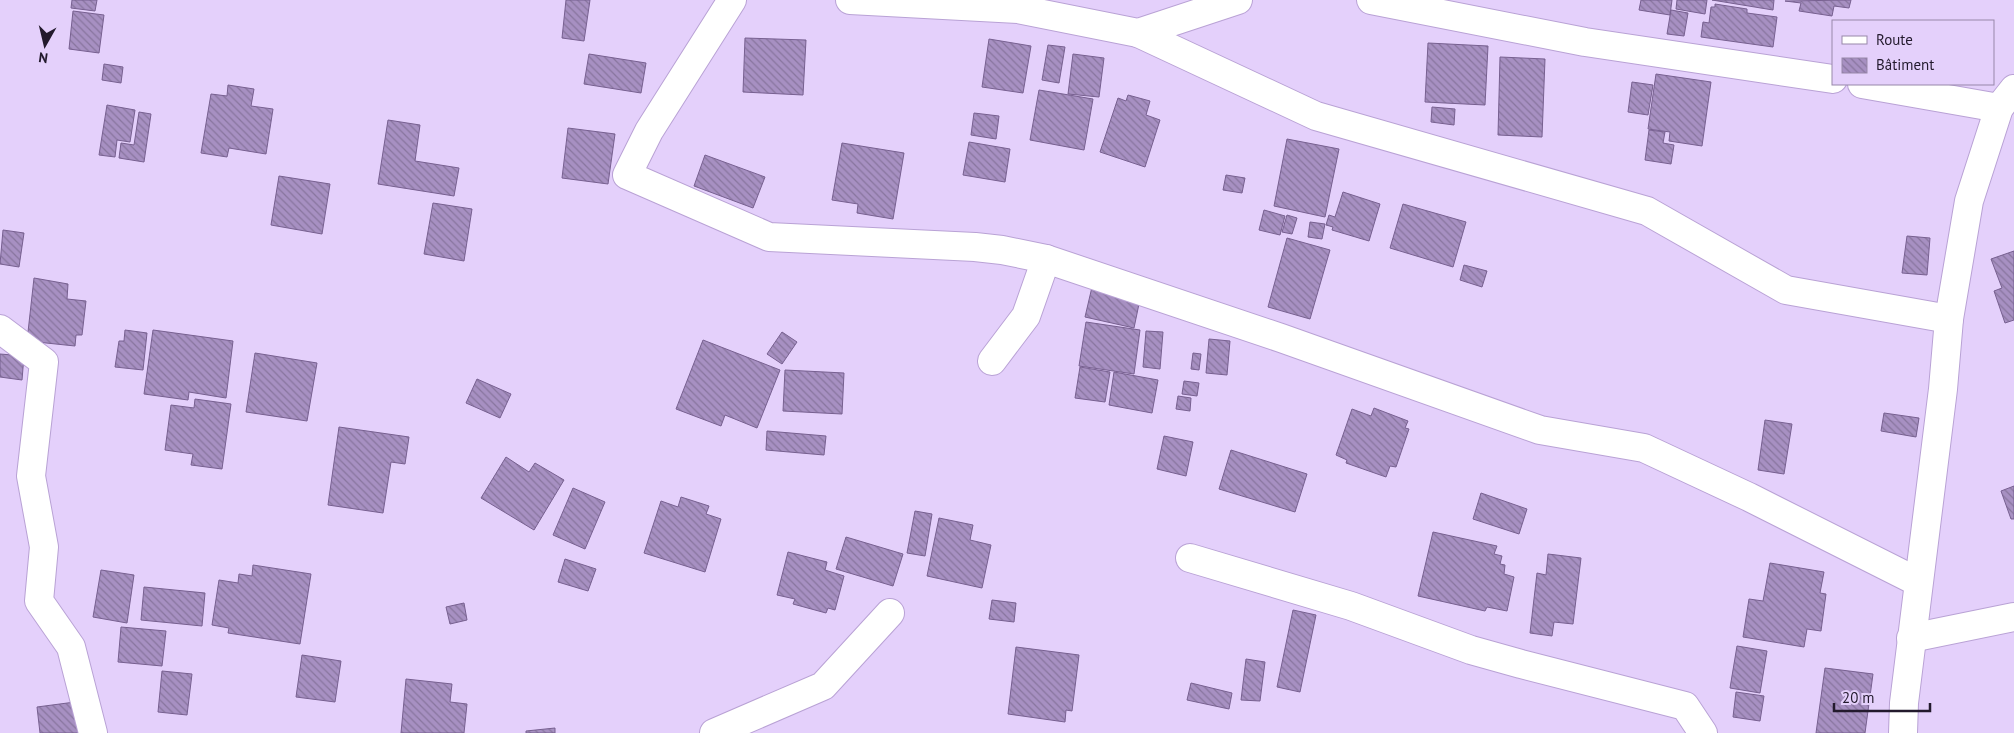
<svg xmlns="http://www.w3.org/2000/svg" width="2014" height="733" font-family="'PT Sans',sans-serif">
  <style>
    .building { fill: url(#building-back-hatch); stroke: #776090 }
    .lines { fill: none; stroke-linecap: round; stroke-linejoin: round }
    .minor-casing { stroke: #b9a2d5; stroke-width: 30 }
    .minor { stroke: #fff; stroke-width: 28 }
  </style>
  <defs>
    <pattern id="building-back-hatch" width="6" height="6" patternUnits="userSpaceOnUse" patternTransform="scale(1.25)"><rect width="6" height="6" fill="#a790c2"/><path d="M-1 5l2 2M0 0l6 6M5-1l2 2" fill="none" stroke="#88759e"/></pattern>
  </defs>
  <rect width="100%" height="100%" fill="#e4d0fb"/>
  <!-- building -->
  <g class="building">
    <polygon points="72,0 97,0 95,11 71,8"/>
    <polygon points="566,0 590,0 584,41 562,38"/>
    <polygon points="1641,0 1672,0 1670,15 1639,10"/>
    <polygon points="1677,0 1707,0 1705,14 1676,9"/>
    <polygon points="1712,0 1774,0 1773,10"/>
    <polygon points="1851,0 1849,8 1834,6 1832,16 1799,11 1801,3 1785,1"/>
    <polygon points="1715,4 1747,9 1747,13 1777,17 1773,47 1701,37 1703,22 1709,23 1711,7 1715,7"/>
    <polygon points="1671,10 1688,13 1684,36 1667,34"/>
    <polygon points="73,11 104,15 99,53 69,49"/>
    <polygon points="745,38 806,40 803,95 743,92"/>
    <polygon points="989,39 1031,46 1023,93 982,87"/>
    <polygon points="1428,43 1488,46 1485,105 1425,102"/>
    <polygon points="1048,45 1065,47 1059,83 1042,80"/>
    <polygon points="589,54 646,63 641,93 584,84"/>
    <polygon points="1073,54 1104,58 1099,97 1068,94"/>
    <polygon points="1500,57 1545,59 1542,137 1498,135"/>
    <polygon points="104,64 123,67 121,83 102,80"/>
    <polygon points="1656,74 1711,82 1702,146 1669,141 1670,132 1648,129"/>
    <polygon points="1632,82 1653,85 1648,115 1628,112"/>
    <polygon points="228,85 254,89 251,106 273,109 266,154 229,148 227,157 201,153 211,94 227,96"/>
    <polygon points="1039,90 1093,99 1084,150 1030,140"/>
    <polygon points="1128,95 1150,101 1146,115 1160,120 1145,167 1100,152 1118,98 1126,101"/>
    <polygon points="107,105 135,110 130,142 117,140 115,157 99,155"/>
    <polygon points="1432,107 1455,109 1454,125 1431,122"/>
    <polygon points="139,112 151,114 144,162 119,158 121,143 134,145"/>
    <polygon points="974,113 999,116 996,139 971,135"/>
    <polygon points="388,120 420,125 415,161 459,168 454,196 378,184"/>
    <polygon points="568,128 615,134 608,184 562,178"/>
    <polygon points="1649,130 1665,132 1663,143 1674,145 1671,164 1645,160"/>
    <polygon points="1287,139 1339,149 1325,217 1274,206"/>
    <polygon points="969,142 1010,149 1005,182 963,175"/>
    <polygon points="842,143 904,153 893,219 857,213 858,204 832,200"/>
    <polygon points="705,155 765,177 753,208 694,186"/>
    <polygon points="1226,175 1245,178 1242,193 1223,190"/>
    <polygon points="279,176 330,184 322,234 271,225"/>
    <polygon points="1343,192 1380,204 1369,241 1332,230 1333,227 1326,225 1329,215 1335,217"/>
    <polygon points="433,203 472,209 464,261 424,254"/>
    <polygon points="1403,204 1466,222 1453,267 1390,248"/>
    <polygon points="1264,210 1285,216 1280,235 1259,230"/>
    <polygon points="1287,215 1297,218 1292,234 1282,232"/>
    <polygon points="1310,222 1325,224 1322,239 1308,237"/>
    <polygon points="3,230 24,233 19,267 0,264"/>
    <polygon points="1907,236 1930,238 1927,275 1902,273"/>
    <polygon points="1287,238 1330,250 1310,319 1268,307"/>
    <polygon points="2014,251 2014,320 2005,323 1994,291 2002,288 1991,259"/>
    <polygon points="1464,265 1487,271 1482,287 1460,280"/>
    <polygon points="34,278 68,284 67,299 86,301 82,335 76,335 75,346 27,341"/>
    <polygon points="1092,287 1140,299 1134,328 1085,317"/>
    <polygon points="1086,322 1140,330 1134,374 1079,366"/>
    <polygon points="125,330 147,333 143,370 115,367 119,341 124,341"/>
    <polygon points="153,330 233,341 226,398 189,392 188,400 144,394"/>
    <polygon points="1146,331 1163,332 1160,369 1143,367"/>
    <polygon points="782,332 797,342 782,364 767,354"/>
    <polygon points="1209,339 1230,341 1227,375 1206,373"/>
    <polygon points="703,340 780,370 757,428 725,415 721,426 676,409"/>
    <polygon points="255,353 317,363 307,421 246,412"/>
    <polygon points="1193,353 1201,354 1199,370 1191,369"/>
    <polygon points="0,354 24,356 22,380 0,377"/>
    <polygon points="1080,367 1110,372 1105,402 1075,398"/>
    <polygon points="785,370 844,373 842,414 783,411"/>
    <polygon points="1114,372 1158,380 1152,413 1109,405"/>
    <polygon points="477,379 511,394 500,418 466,403"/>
    <polygon points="1184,381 1199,383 1197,396 1182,394"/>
    <polygon points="1178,396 1191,398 1190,411 1176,409"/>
    <polygon points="195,399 231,404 222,469 191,465 193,454 165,450 171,405 194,408"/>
    <polygon points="1374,408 1408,421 1405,428 1409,429 1396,467 1390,466 1386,477 1346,463 1347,460 1336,455 1352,409 1371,416"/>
    <polygon points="1884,413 1919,418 1916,437 1881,431"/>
    <polygon points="1765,420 1792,424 1784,474 1758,470"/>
    <polygon points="339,427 409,437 405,464 391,462 383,513 328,505"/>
    <polygon points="767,431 826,436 824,455 766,450"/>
    <polygon points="1164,436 1193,442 1186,476 1157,469"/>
    <polygon points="1231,450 1307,474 1295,512 1219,489"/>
    <polygon points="506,457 529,472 535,463 564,480 534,530 481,498"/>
    <polygon points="2014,486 2014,519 2011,519 2001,491"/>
    <polygon points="573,488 605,502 585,549 553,535"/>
    <polygon points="1481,493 1527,509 1519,534 1473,519"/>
    <polygon points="681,497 709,506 706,514 721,519 705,572 644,553 661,501 678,507"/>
    <polygon points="915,511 932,514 925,556 907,553"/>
    <polygon points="939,518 973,525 970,540 991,545 982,588 927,576"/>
    <polygon points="1433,532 1497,546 1494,554 1502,556 1500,564 1505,565 1504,574 1514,577 1507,611 1487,607 1485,611 1418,596"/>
    <polygon points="846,537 903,554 893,586 836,569"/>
    <polygon points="788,552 827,562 825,570 844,576 835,610 828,608 826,613 793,604 795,599 777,595"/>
    <polygon points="1548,554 1581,558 1573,624 1554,622 1552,636 1530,633 1537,573 1546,575"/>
    <polygon points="565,559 596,569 588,591 558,582"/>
    <polygon points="1770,563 1824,572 1820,593 1826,594 1821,631 1807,629 1804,647 1743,637 1749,599 1763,601"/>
    <polygon points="253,565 311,574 300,644 228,633 229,628 212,625 219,580 238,583 239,574 252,576"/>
    <polygon points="101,570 134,575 127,623 93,617"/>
    <polygon points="144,587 205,593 202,626 141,620"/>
    <polygon points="992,600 1016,603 1014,622 989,619"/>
    <polygon points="464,603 467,620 450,624 446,607"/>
    <polygon points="1293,610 1316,615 1300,692 1277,687"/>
    <polygon points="121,627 166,631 162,666 118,662"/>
    <polygon points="1737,646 1767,651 1760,693 1730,688"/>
    <polygon points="1016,647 1079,655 1072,711 1066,710 1065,722 1008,714"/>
    <polygon points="302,655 341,661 335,702 296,697"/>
    <polygon points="1246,659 1265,662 1260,701 1241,700"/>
    <polygon points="1825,668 1873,674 1865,733 1816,733"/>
    <polygon points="162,671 192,674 187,715 158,712"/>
    <polygon points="406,679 452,684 450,702 467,704 464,733 401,733"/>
    <polygon points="1191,683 1232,693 1229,709 1187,700"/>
    <polygon points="1736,692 1764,696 1760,721 1733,717"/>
    <polygon points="75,702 79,733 40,733 37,707"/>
    <polygon points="555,728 555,733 526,733 526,731"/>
  </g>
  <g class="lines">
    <!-- minor casing -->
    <g class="minor-casing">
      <g id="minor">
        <polyline points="732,0 649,131 627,175 769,237 975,247 1002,250 1046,259 1281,338 1540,430 1644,448 1749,497 1918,582"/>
        <polyline points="850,0 1018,9 1138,33 1238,0"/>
        <polyline points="1371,0 1585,42 1833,79"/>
        <polyline points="1138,33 1316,116 1647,211 1786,290 1949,319"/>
        <polyline points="1862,84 1999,108"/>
        <polyline points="0,329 44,362 31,476 44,547 39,601 71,647 93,733"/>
        <polyline points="992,361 1026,316 1046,259"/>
        <polyline points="1190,558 1351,606 1471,650 1521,664 1685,706 1703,733"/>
        <polyline points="1911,638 2014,617"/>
        <polyline points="714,733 823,686 890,613"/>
        <polyline points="1903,733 1904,703 1943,389 1949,319 1969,201 1999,108 2014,89"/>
      </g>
    </g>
    <!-- minor -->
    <use href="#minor" class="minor"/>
  </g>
  <!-- legend -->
  <rect x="1832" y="20" width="162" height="65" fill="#e4d0fb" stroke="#9787a9"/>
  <rect x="1842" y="36" width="25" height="8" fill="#ffffff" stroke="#9787a9"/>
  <text x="1876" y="45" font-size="15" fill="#231a2d">Route</text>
  <rect x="1842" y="58" width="25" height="15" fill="url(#building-back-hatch)" stroke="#9787a9"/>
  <text x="1876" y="70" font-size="15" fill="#231a2d">Bâtiment</text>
  <!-- north arrow -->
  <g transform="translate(45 45) rotate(188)" stroke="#e4d0fb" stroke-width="4" paint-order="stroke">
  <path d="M0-4L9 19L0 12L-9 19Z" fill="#231a2d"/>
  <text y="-8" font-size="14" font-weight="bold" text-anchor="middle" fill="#231a2d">N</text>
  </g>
  <!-- scale -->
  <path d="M1834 703v8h96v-8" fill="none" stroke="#231a2d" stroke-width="2.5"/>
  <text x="1842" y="703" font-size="15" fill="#231a2d" stroke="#e4d0fb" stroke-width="4" paint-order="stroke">20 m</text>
</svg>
